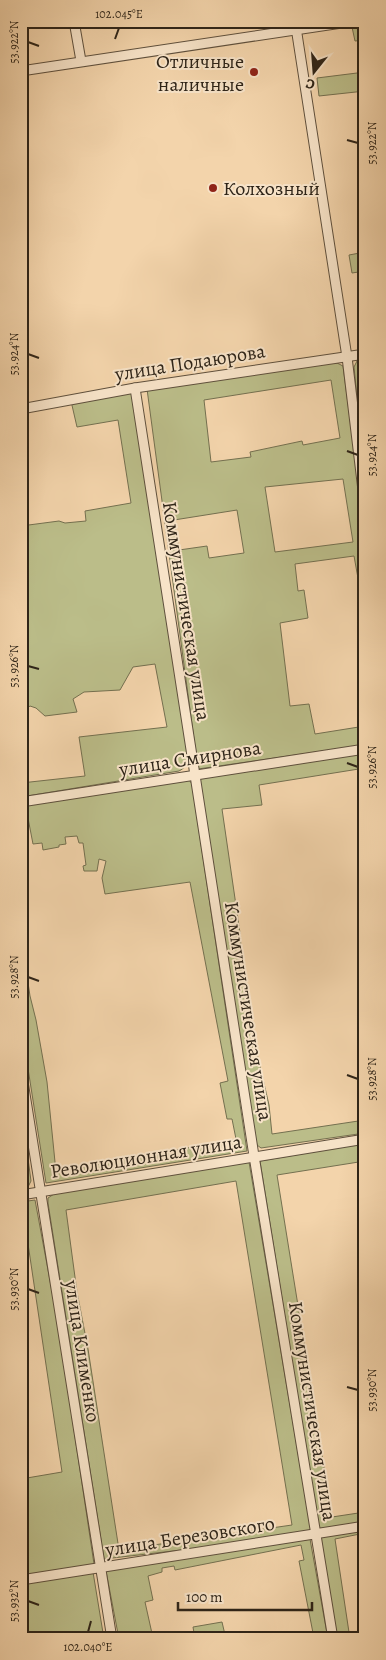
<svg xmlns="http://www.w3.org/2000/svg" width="386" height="1660" font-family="Alegreya,serif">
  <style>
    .green { fill: #bbbd89; stroke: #747050; fill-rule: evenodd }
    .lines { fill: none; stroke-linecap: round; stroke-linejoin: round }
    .minor-casing { stroke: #5f503d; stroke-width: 11 }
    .minor { stroke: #f7e3c8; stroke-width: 9 }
    .ticks { fill: none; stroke: #2e2418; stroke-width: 2 }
    .poi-dot { fill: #8f2418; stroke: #f7e3c8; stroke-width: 2 }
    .labels { text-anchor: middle; stroke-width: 4; stroke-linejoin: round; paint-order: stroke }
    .poi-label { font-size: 20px; fill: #2e2418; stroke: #f7e3c8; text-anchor: end }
    .street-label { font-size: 20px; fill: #2e2418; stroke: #f7e3c8 }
    .neatline { fill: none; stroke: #2e2418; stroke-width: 2 }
    .ticks-label { font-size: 12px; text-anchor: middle; fill: #2e2418 }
  </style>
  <rect width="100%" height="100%" fill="#f3d4ab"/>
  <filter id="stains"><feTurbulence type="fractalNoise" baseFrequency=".004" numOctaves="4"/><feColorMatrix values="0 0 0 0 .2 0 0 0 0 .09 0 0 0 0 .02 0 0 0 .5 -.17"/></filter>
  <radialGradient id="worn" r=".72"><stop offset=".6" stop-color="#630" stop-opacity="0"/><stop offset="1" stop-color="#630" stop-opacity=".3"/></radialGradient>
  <!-- green -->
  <g class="green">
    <polygon points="365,25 365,40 355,41 352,27"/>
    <polygon points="365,72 365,91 319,96 317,78"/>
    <polygon points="365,252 365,271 352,273 349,255"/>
    <polygon points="365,358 365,427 360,427 354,367 358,359"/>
    <path d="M332 363H337L343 366 365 533V617L354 556 295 564 298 591 304 590 308 618 280 623 290 706 309 704 315 734 365 726V745L198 769 147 389ZM331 380 340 438 303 445 302 441 250 452 251 457 211 462 204 400ZM343 479 353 542 275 552 265 487ZM237 510 244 553 209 558 207 546 179 550 174 520Z"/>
    <path d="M133 390 188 759C186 765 185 768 179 771L21 797V783L85 776 79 737 167 727 155 664 133 667 120 690 84 692 73 699 77 712 45 716 36 708 30 706 21 713V526L59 521 65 523 86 521 85 511 131 503 118 420 77 427 71 401Z"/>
    <polygon points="365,751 365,768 259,785 262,805 222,809 240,933 242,962 256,1049 269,1105 272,1134 365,1120 365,1133 261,1148 257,1145 256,1141 199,776"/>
    <polygon points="189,780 192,784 247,1151 46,1183 21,1024 21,936 30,996 36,1020 47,1082 56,1172 236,1139 232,1119 227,1119 220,1083 228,1081 190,882 105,894 102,878 106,861 99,859 97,871 84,871 83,866 86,865 83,843 79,843 77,836 65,837 66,844 59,845 59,847 43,850 42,843 33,844 27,813 21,813 21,804"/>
    <polygon points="21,1106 31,1181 28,1187 21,1189"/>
    <polygon points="365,1143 365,1161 277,1175 332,1517 365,1512 365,1522 323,1529 319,1528 318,1524 260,1161"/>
    <path d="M249 1162 311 1530 216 1546 104 1559 48 1203V1198L54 1194ZM236 1181 292 1525 119 1550 88 1349 77 1292 66 1210Z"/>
    <polygon points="35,1200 59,1329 94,1564 92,1566 21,1577 21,1570 24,1569 21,1549 21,1479 62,1472 24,1217 21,1217 21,1202"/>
    <polygon points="365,1529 365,1533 335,1539 350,1639 336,1639 320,1537"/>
    <polygon points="310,1539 328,1639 284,1639 313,1633 299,1561 304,1560 301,1545 175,1570 174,1566 162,1568 162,1572 148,1576 153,1600 145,1602 153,1638 119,1639 106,1571"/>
    <polygon points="93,1572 104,1639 21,1639 21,1583"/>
    <polygon points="222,1622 226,1639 195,1639 193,1627"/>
  </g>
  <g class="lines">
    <!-- minor casing -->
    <g class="minor-casing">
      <g id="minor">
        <polyline points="74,21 81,61"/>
        <polyline points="295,21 347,357 365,507"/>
        <polyline points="21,71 355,21"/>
        <polyline points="135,388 254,1156 333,1639"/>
        <polyline points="21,409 135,388 365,354"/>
        <polyline points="21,802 365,749"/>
        <polyline points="21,1069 112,1639"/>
        <polyline points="21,1195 365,1139"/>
        <polyline points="21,1580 365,1526"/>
      </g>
    </g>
    <!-- minor -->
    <use href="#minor" class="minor"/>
  </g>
  <!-- ticks -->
  <path class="ticks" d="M115 39 119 28M28 42 39 46M347 140 358 143M28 354 39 358M347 451 358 455M28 666 39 669M347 763 358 767M28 977 39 981M347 1075 358 1079M28 1289 39 1293M347 1387 358 1390M28 1601 39 1605M88 1632 91 1621"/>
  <!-- markers -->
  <g class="poi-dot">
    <circle cx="254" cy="72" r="5"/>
    <circle cx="213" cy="188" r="5"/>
  </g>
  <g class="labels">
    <!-- poi labels -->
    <g class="poi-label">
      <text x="244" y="68">Отличные<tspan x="244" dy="23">наличные</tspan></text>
      <text x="223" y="195" text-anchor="start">Колхозный</text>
    </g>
    <!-- street labels -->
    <g class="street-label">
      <text transform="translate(190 362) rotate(-9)" y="7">улица Подаюрова</text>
      <text transform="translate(187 611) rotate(81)" y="7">Коммунистическая улица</text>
      <text transform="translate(190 758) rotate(-9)" y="7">улица Смирнова</text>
      <text transform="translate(249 1011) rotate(81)" y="7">Коммунистическая улица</text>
      <text transform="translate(146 1156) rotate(-9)" y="7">Революционная улица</text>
      <text transform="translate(83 1351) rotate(81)" y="7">улица Клименко</text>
      <text transform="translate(313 1411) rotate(81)" y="7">Коммунистическая улица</text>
      <text transform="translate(190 1536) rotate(-9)" y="7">улица Березовского</text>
    </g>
  </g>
  <!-- margin -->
  <rect width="386" height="1660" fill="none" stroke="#f3d4ab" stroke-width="55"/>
  <!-- north arrow -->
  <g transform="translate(314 72) rotate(197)" stroke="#f7e3c8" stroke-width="4" paint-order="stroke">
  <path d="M0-4L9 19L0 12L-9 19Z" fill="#2e2418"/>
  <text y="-8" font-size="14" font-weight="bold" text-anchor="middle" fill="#2e2418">С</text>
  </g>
  <!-- scale -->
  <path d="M178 1602v8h134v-8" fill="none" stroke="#2e2418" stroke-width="2.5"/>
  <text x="186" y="1602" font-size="15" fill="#2e2418" stroke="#f7e3c8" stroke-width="4" paint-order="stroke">100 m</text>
  <rect x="28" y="28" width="330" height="1604" class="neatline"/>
  <g class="ticks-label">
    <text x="119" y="18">102.045°E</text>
    <text transform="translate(14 42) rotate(-90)" y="4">53.922°N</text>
    <text transform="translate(372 143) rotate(-90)" y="4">53.922°N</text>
    <text transform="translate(14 354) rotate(-90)" y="4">53.924°N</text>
    <text transform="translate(372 455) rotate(-90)" y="4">53.924°N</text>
    <text transform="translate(14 666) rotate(-90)" y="4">53.926°N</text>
    <text transform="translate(372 767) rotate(-90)" y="4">53.926°N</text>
    <text transform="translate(14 977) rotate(-90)" y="4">53.928°N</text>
    <text transform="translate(372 1079) rotate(-90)" y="4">53.928°N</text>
    <text transform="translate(14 1289) rotate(-90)" y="4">53.930°N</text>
    <text transform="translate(372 1390) rotate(-90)" y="4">53.930°N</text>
    <text transform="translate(14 1601) rotate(-90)" y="4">53.932°N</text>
    <text x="88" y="1651">102.040°E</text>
  </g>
  <rect width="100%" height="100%" filter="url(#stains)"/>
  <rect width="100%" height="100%" fill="url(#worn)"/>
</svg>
